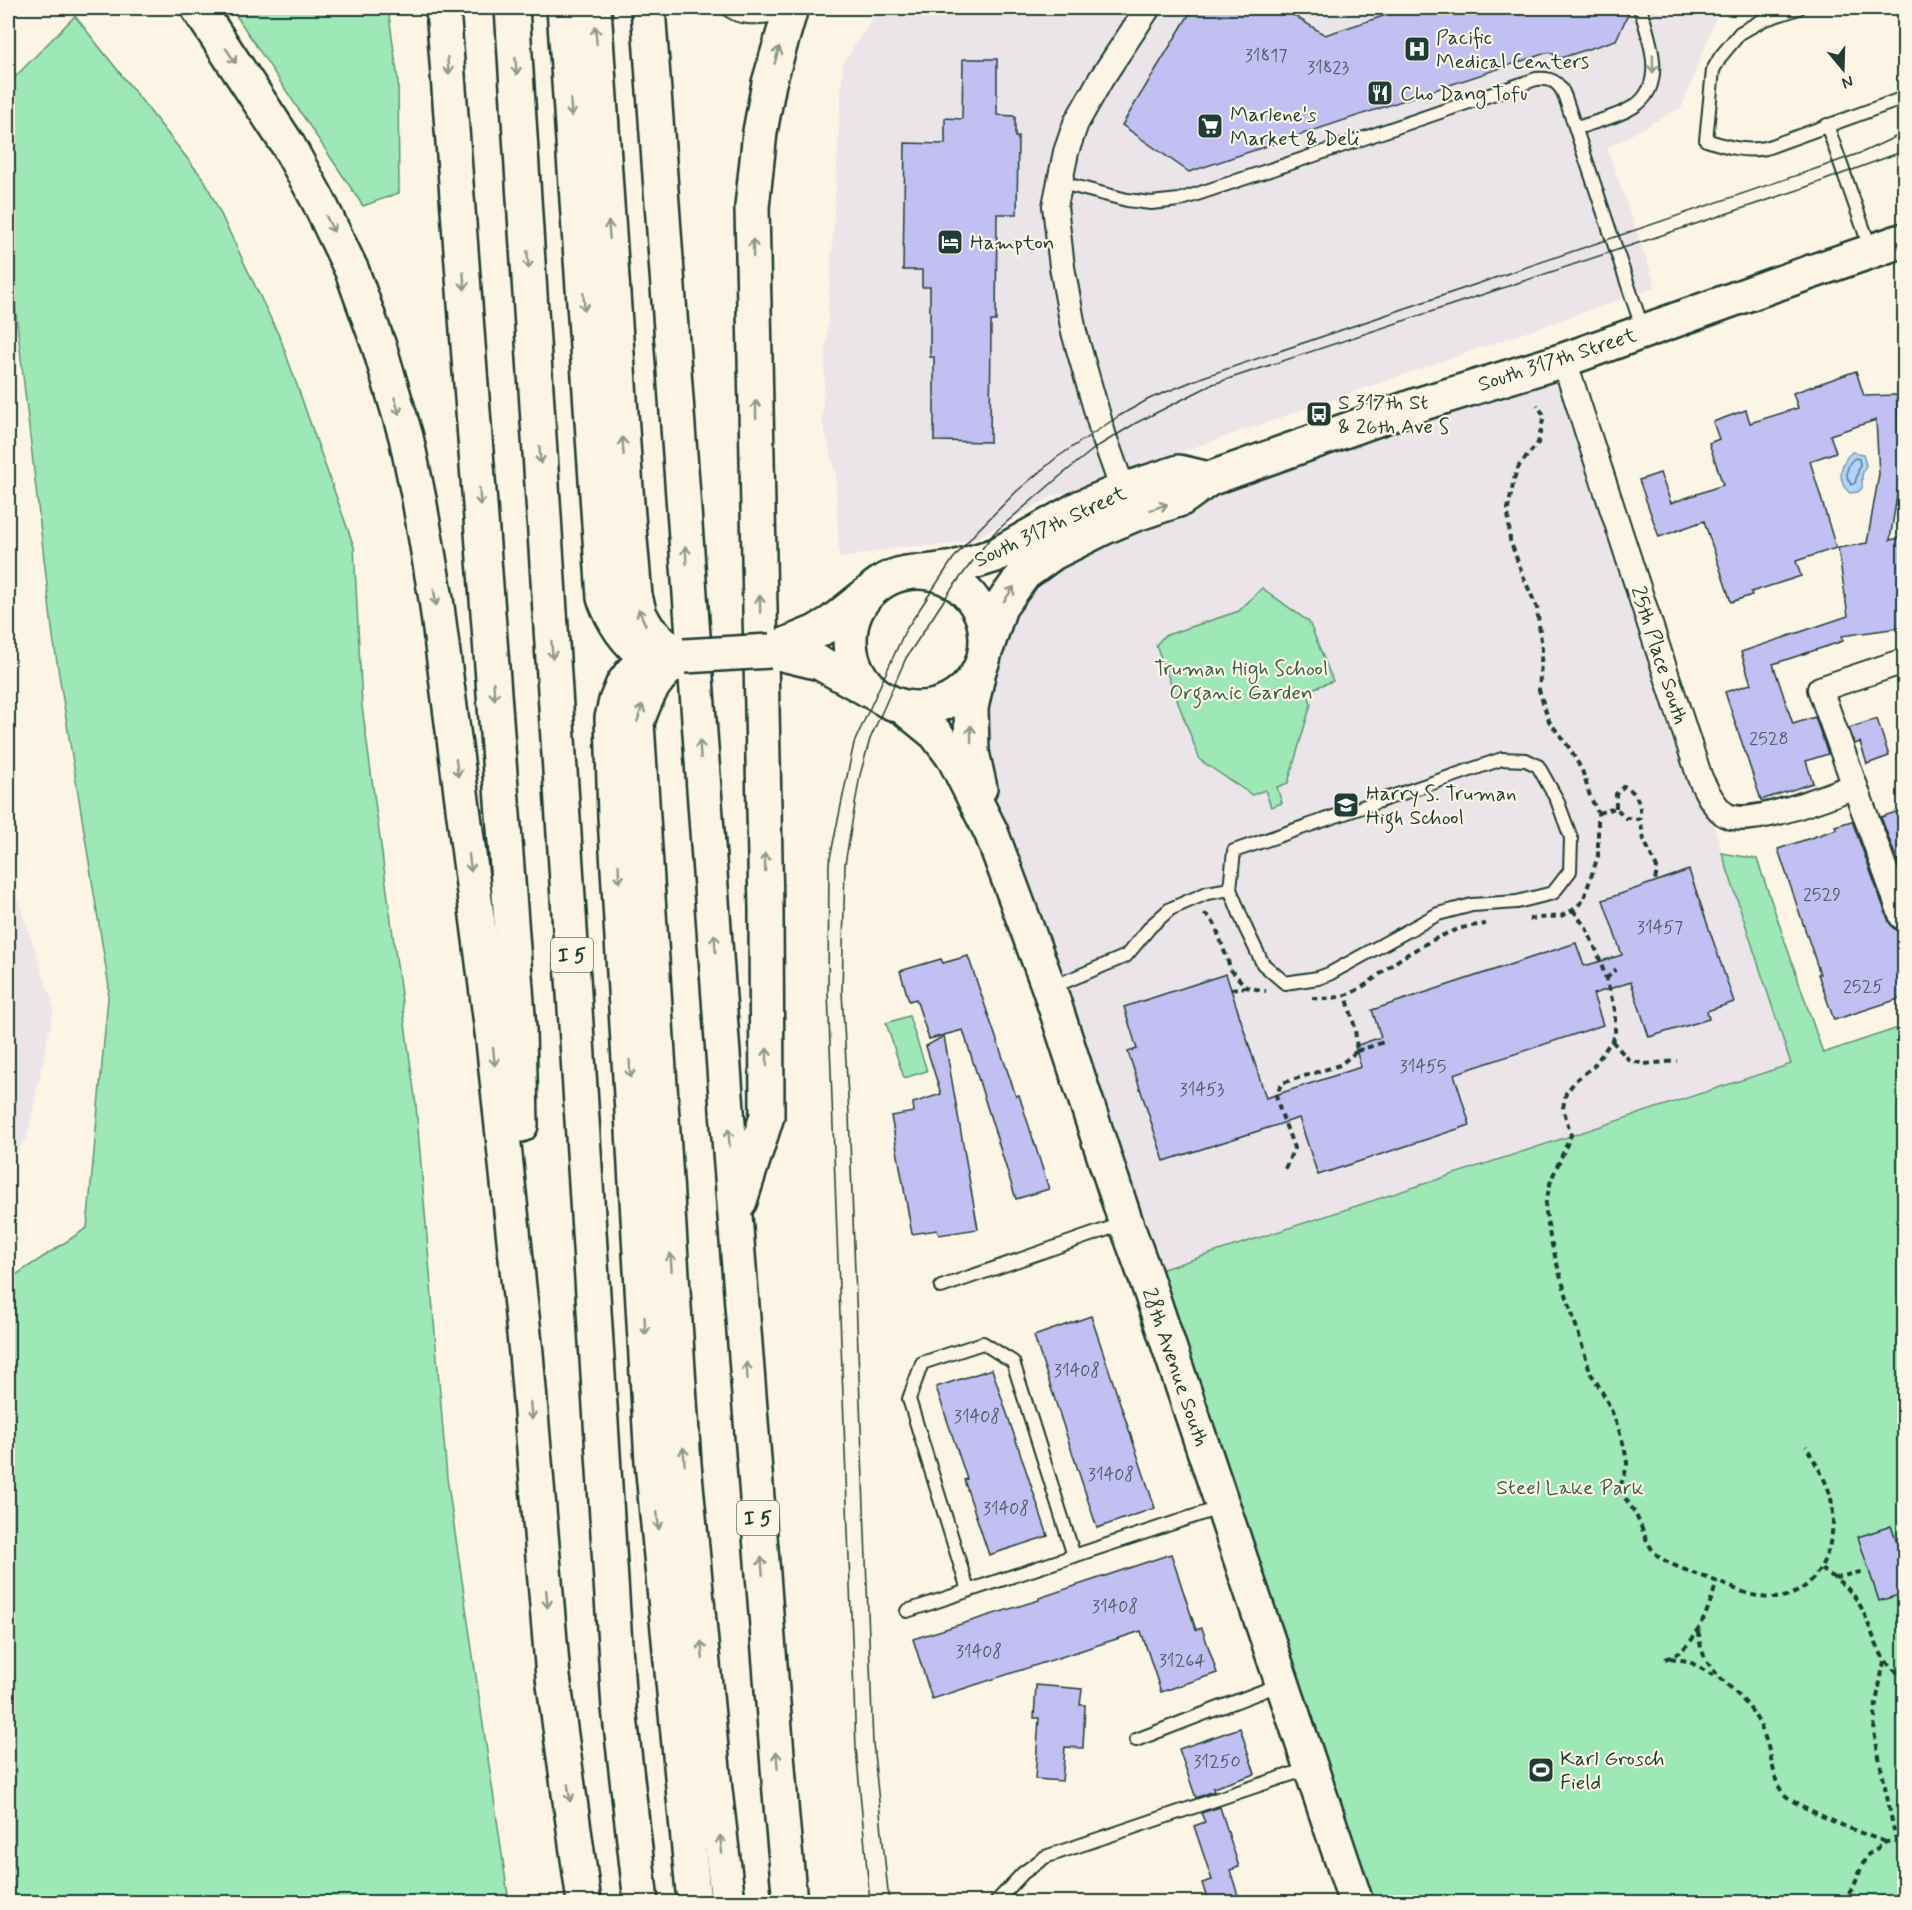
<svg xmlns="http://www.w3.org/2000/svg" width="1912" height="1910" font-family="Mynerve,sans-serif">
  <style>
    .built { fill: #ebe5e9 }
    .green { fill: #9ee8b7; stroke: #5e9276; stroke-width: 1.5 }
    .water { fill: #b1d5fa; stroke: #7798ab; stroke-width: 1.5 }
    .lines { fill: none; stroke-linecap: round; stroke-linejoin: round }
    .shore { stroke: #597a83; stroke-width: 1.5 }
    .building { fill: #c2c0f2; stroke: #1f3d34; stroke-width: 1.5 }
    .lane-casing { stroke: #1f3d34; stroke-width: 16 }
    .street-casing { stroke: #1f3d34; stroke-width: 28 }
    .secondary-casing { stroke: #1f3d34; stroke-width: 38 }
    .highway-casing { stroke: #1f3d34; stroke-width: 38 }
    .path { stroke: #1f3d34; stroke-width: 4; stroke-dasharray: 6 4.5; stroke-linecap: butt }
    .lane { stroke: #fcf5e5; stroke-width: 12 }
    .street { stroke: #fcf5e5; stroke-width: 24 }
    .secondary { stroke: #fcf5e5; stroke-width: 33 }
    .highway { stroke: #fcf5e5; stroke-width: 33 }
    .tram { stroke: #1f3d34; stroke-width: 1.5 }
    .highway-bridge-casing { stroke: #1f3d34; stroke-width: 38; stroke-linecap: butt }
    .highway-bridge { stroke: #fcf5e5; stroke-width: 33 }
    .oneway { stroke: #8e998c }
    .labels { text-anchor: middle; stroke-width: 4.5; stroke-linejoin: round; paint-order: stroke }
    .number-label { font-size: 18px; fill: #485e64 }
    .shield { fill: #fcf5e5; stroke: #617469; stroke-width: 1.5 }
    .shield-label { font-size: 20px; font-weight: bold; fill: #1f3d34 }
    .poi-label { font-size: 21px; fill: #1f3d34; stroke: #fcf5e5; text-anchor: start }
    .street-label { font-size: 21px; fill: #1f3d34; stroke: #fcf5e5 }
    .park-label { font-size: 21px; fill: #385f4e; stroke: #fcf5e5 }
  </style>
  <rect width="100%" height="100%" fill="#fcf5e5"/>
  <filter id="ink" filterUnits="userSpaceOnUse"><feTurbulence type="fractalNoise" baseFrequency=".0167" numOctaves="2"/><feDisplacementMap in="SourceGraphic" scale="12" xChannelSelector="R" yChannelSelector="G"/><feConvolveMatrix kernelMatrix="1 2 1 2 8 2 1 2 1" color-interpolation-filters="sRGB"/></filter>
  <g filter="url(#ink)">
    <!-- built -->
    <g class="built">
      <polygon points="879,8 1730,8 1718,12 1682,107 1607,148 1656,287 1054,496 976,538 949,545 899,547 839,559 836,476 822,420 843,63"/>
      <polygon points="1564,360 1700,778 1731,884 1791,1064 1145,1275 1010,881 971,708 1024,574 1100,513"/>
      <polygon points="8,870 54,1007 27,1138 8,1162"/>
    </g>
    <!-- green -->
    <g class="green">
      <polygon points="231,8 388,8 398,80 399,193 363,206"/>
      <polygon points="75,16 205,181 281,340 354,547 362,706 416,1105 447,1478 509,1902 8,1902 8,1280 87,1228 109,987 53,637 16,314 8,221 8,84"/>
      <polygon points="1262,588 1309,622 1333,681 1307,691 1311,704 1288,783 1277,787 1282,803 1271,807 1265,790 1252,795 1200,760 1156,645 1164,636 1239,611"/>
      <polygon points="1722,853 1757,859 1823,1053 1904,1026 1904,1902 1356,1902 1145,1275 1791,1064"/>
      <polygon points="909,1016 927,1071 904,1078 886,1023"/>
    </g>
    <!-- water -->
    <path class="water" d="M1852 452 1863 454 1866 465 1862 475V488L1858 492 1850 493C1836 482 1840 462 1852 452Z"/>
    <g class="lines">
      <!-- shore -->
      <path class="shore" d="M1855 458 1859 459 1860 464 1855 483 1852 485C1844 477 1846 464 1855 458Z"/>
    </g>
    <!-- building -->
    <g class="building">
      <polygon points="1193,8 1282,8 1325,35 1408,8 1631,8 1616,40 1561,58 1549,52 1189,172 1122,125"/>
      <polygon points="963,59 997,59 997,115 1015,116 1015,137 1018,137 1017,214 997,214 996,321 991,321 990,442 934,441 934,357 930,357 930,287 922,287 922,270 903,270 905,143 945,144 945,118 962,119"/>
      <polygon points="1856,371 1864,396 1897,395 1900,476 1890,540 1905,537 1905,627 1841,636 1843,641 1773,664 1793,724 1815,717 1828,754 1806,761 1813,783 1761,800 1725,692 1751,684 1741,652 1848,616 1838,548 1867,543 1879,474 1876,420 1830,435 1836,452 1810,461 1836,548 1796,561 1801,576 1751,592 1752,595 1731,602 1704,521 1659,537 1639,480 1660,473 1671,503 1723,485 1709,443 1719,439 1713,422 1746,410 1750,423 1798,408 1793,393"/>
      <polygon points="1877,719 1889,756 1867,764 1860,742 1855,744 1849,728"/>
      <polygon points="1905,809 1905,882 1881,817"/>
      <polygon points="1852,821 1889,922 1893,928 1899,931 1905,931 1905,997 1834,1020 1818,974 1820,974 1778,849 1837,829 1835,826"/>
      <polygon points="1689,870 1734,1002 1707,1011 1709,1019 1649,1037 1631,982 1593,994 1603,1025 1454,1074 1470,1125 1318,1175 1299,1118 1164,1161 1128,1052 1137,1049 1124,1007 1226,974 1266,1098 1361,1067 1355,1046 1381,1037 1372,1010 1576,943 1584,966 1622,955 1603,900"/>
      <polygon points="968,956 1016,1096 1019,1095 1049,1189 1016,1199 963,1030 929,1039 916,999 909,1001 900,971 941,959 943,963"/>
      <polygon points="944,1036 978,1229 939,1235 937,1230 912,1234 891,1116 914,1112 913,1103 941,1094 926,1046"/>
      <polygon points="1091,1316 1155,1508 1097,1528 1034,1336"/>
      <polygon points="992,1369 1048,1536 989,1555 964,1480 967,1479 936,1387"/>
      <polygon points="1891,1526 1905,1566 1905,1593 1879,1601 1858,1537"/>
      <polygon points="1171,1554 1196,1630 1202,1628 1217,1673 1161,1692 1141,1631 932,1699 913,1639 1039,1600 1039,1598"/>
      <polygon points="1036,1685 1082,1689 1080,1705 1085,1705 1083,1748 1065,1747 1062,1781 1035,1779 1039,1718 1034,1718"/>
      <polygon points="1240,1728 1255,1774 1213,1788 1214,1791 1196,1798 1179,1749"/>
      <polygon points="1220,1807 1239,1867 1230,1870 1240,1902 1208,1902 1202,1883 1212,1880 1194,1826 1205,1822 1201,1813"/>
    </g>
    <g class="lines">
      <!-- lane casing -->
      <g class="lane-casing">
        <g id="lane">
          <path d="M726 8C742 23 767 16 787 14"/>
          <path d="M1799 8 1763 20 1740 33 1721 56 1713 70 1706 140C1728 147 1743 152 1766 148L1904 98"/>
          <polyline points="1827,125 1871,250"/>
          <path d="M1576 128C1595 122 1617 117 1633 107 1668 86 1649 37 1640 8"/>
          <path d="M1058 182 1127 200 1151 203 1179 200 1312 156 1536 79C1552 77 1560 83 1565 97L1643 330"/>
          <polyline points="1050,988 1126,956 1151,926 1170,909 1207,893 1230,889 1246,929 1263,964 1285,983 1318,978 1329,974 1438,914 1472,905 1517,902 1553,893 1570,871 1571,838 1557,800 1538,766 1526,760 1502,759 1234,851 1230,889"/>
          <polyline points="941,1287 1125,1223"/>
          <polyline points="968,1590 909,1399 922,1363 983,1343 1013,1362 1074,1556"/>
          <polyline points="907,1611 1222,1507"/>
          <polyline points="1136,1740 1281,1684"/>
          <polyline points="996,1902 1023,1873 1045,1857 1310,1768"/>
        </g>
      </g>
      <!-- street casing -->
      <g class="street-casing">
        <g id="street">
          <path d="M1564 360 1700 778C1706 790 1712 804 1723 813 1743 831 1830 795 1855 786"/>
          <polyline points="1123,490 1104,437 1074,332 1062,267 1055,206 1066,152 1076,123 1101,79 1148,8"/>
          <polyline points="1902,917 1820,689 1904,661"/>
        </g>
      </g>
      <!-- secondary casing -->
      <g class="secondary-casing">
        <g id="secondary">
          <circle cx="918" cy="640" r="68"/>
          <polyline points="924,572 954,568 996,555 1081,507 1123,490 1179,472 1209,479"/>
          <polyline points="987,647 1000,607 1024,574 1053,553 1105,527 1133,515 1181,499 1209,479 1417,405 1564,360 1776,284 1904,240"/>
          <polyline points="978,675 971,708 972,752 980,788"/>
          <polyline points="903,707 936,734 954,758 991,832 1049,988 1126,1223 1145,1275 1356,1902"/>
        </g>
      </g>
      <!-- highway casing -->
      <g class="highway-casing">
        <g id="highway">
          <polyline points="198,8 288,145 318,200 352,271 380,349 406,437 419,499 436,599 492,1032 526,1353 553,1677 584,1902"/>
          <polyline points="443,8 519,1029 521,1125"/>
          <polyline points="512,8 619,1708 641,1902"/>
          <path d="M564 8 604 598C614 624 626 641 647 658"/>
          <polyline points="594,8 627,504 635,596 640,615 648,629 663,644 684,656"/>
          <path d="M648 8C688 611 734 1215 782 1818L790 1902"/>
          <polyline points="770,651 820,663 874,693"/>
          <polyline points="770,651 816,632 831,623 867,594"/>
          <polyline points="684,656 647,658 632,672 623,684 616,701 612,718 615,816 652,1462 694,1902"/>
          <path d="M684 656C656 675 647 692 637 723L684 1464 715 1790 728 1902"/>
          <polyline points="740,1201 767,1116 766,909 752,207 760,132 769,83 791,8"/>
        </g>
      </g>
      <!-- path -->
      <g class="path">
        <path d="M1616 808V794L1624 786C1638 793 1641 804 1640 819"/>
        <polyline points="1598,813 1616,808 1626,818 1640,819 1644,840 1657,868 1655,882"/>
        <path d="M1573 910 1586 928 1598 954 1606 979 1615 1010V1036L1593 1067 1577 1079 1566 1093 1563 1108 1571 1135 1551 1180 1545 1207 1550 1237 1560 1275 1591 1374C1607 1396 1624 1436 1627 1463 1627 1471 1621 1482 1619 1491 1625 1498 1630 1504 1635 1513 1642 1526 1645 1542 1655 1553 1668 1566 1697 1574 1713 1580 1731 1587 1751 1597 1770 1598 1819 1600 1840 1539 1831 1499 1827 1480 1815 1463 1806 1446"/>
        <polyline points="1204,914 1208,916 1215,925 1231,970 1246,987 1266,991"/>
        <polyline points="1529,919 1561,916 1573,910 1583,901 1598,856 1598,813 1590,796 1582,770 1568,746 1549,721 1539,690 1542,649 1537,608 1523,576 1510,540 1508,509 1514,479 1519,466 1538,443 1544,415 1537,405"/>
        <polyline points="1606,979 1616,969"/>
        <polyline points="1231,989 1245,987"/>
        <path d="M1312 998C1355 1003 1371 978 1403 957 1419 947 1444 933 1462 928 1470 926 1478 925 1486 924"/>
        <polyline points="1612,1041 1629,1060 1644,1064 1677,1061"/>
        <polyline points="1357,1051 1387,1041"/>
        <polyline points="1285,1169 1294,1148 1280,1110 1276,1095 1282,1083 1340,1065 1357,1051 1355,1028 1346,995"/>
        <path d="M1821 1569C1833 1577 1845 1584 1854 1596 1874 1623 1872 1659 1904 1677"/>
        <polyline points="1835,1578 1864,1571"/>
        <path d="M1699 1631C1699 1673 1736 1684 1755 1716 1763 1729 1768 1745 1771 1759 1775 1773 1775 1786 1786 1796 1793 1802 1802 1806 1810 1810 1835 1823 1860 1833 1886 1842"/>
        <polyline points="1670,1658 1688,1661 1718,1678"/>
        <path d="M1665 1659C1698 1648 1707 1611 1717 1582"/>
        <polyline points="1884,1661 1876,1703 1874,1732 1896,1841"/>
        <polyline points="1843,1902 1854,1886 1866,1856 1886,1842 1904,1840"/>
        <polyline points="1858,1902 1902,1895 1904,1902"/>
      </g>
      <!-- lane -->
      <use href="#lane" class="lane"/>
      <!-- street -->
      <use href="#street" class="street"/>
      <!-- secondary -->
      <use href="#secondary" class="secondary"/>
      <!-- highway -->
      <use href="#highway" class="highway"/>
      <!-- tram -->
      <g class="tram">
        <polyline points="870,1902 856,1748 828,991 829,863 854,743 905,631 953,559 976,532 1017,491 1056,458 1119,416 1149,399 1203,377 1821,167 1863,152 1904,133"/>
        <polyline points="889,1902 873,1743 849,1114 842,992 845,864 860,775 870,739 906,658 950,591 994,533 1059,477 1095,448 1136,423 1213,384 1798,190 1904,151"/>
      </g>
      <!-- highway-bridge casing -->
      <g class="highway-bridge-casing">
        <polyline id="highway-bridge" points="684,656 770,651"/>
      </g>
      <!-- highway-bridge -->
      <use href="#highway-bridge" class="highway-bridge"/>
    </g>
    <!-- one-way arrows -->
    <defs><path id="oneway-shaft" d="M-6 0H5M1.5-3L5.5 0L1.5 3" fill="none" stroke-width="1.6" stroke-linecap="round" stroke-linejoin="round" transform="scale(1.5)"/></defs>
    <g class="oneway">
      <use href="#oneway-shaft" transform="translate(596 35) rotate(-94)"/>
      <use href="#oneway-shaft" transform="translate(777 55) rotate(-74)"/>
      <use href="#oneway-shaft" transform="translate(231 56) rotate(56)"/>
      <use href="#oneway-shaft" transform="translate(1653 64) rotate(89)"/>
      <use href="#oneway-shaft" transform="translate(448 66) rotate(86)"/>
      <use href="#oneway-shaft" transform="translate(516 66) rotate(86)"/>
      <use href="#oneway-shaft" transform="translate(571 108) rotate(86)"/>
      <use href="#oneway-shaft" transform="translate(330 224) rotate(64)"/>
      <use href="#oneway-shaft" transform="translate(609 230) rotate(-94)"/>
      <use href="#oneway-shaft" transform="translate(753 248) rotate(-91)"/>
      <use href="#oneway-shaft" transform="translate(528 260) rotate(86)"/>
      <use href="#oneway-shaft" transform="translate(464 281) rotate(86)"/>
      <use href="#oneway-shaft" transform="translate(584 302) rotate(86)"/>
      <use href="#oneway-shaft" transform="translate(397 406) rotate(73)"/>
      <use href="#oneway-shaft" transform="translate(756 409) rotate(-91)"/>
      <use href="#oneway-shaft" transform="translate(623 446) rotate(-94)"/>
      <use href="#oneway-shaft" transform="translate(540 455) rotate(86)"/>
      <use href="#oneway-shaft" transform="translate(480 497) rotate(86)"/>
      <use href="#oneway-shaft" transform="translate(1159 507) rotate(-18)"/>
      <use href="#oneway-shaft" transform="translate(686 555) rotate(-94)"/>
      <use href="#oneway-shaft" transform="translate(1009 594) rotate(-55)"/>
      <use href="#oneway-shaft" transform="translate(435 597) rotate(81)"/>
      <use href="#oneway-shaft" transform="translate(760 604) rotate(-91)"/>
      <use href="#oneway-shaft" transform="translate(642 617) rotate(-114)"/>
      <use href="#oneway-shaft" transform="translate(552 650) rotate(86)"/>
      <use href="#oneway-shaft" transform="translate(494 691) rotate(86)"/>
      <use href="#oneway-shaft" transform="translate(640 713) rotate(-72)"/>
      <use href="#oneway-shaft" transform="translate(971 734) rotate(-91)"/>
      <use href="#oneway-shaft" transform="translate(700 749) rotate(-94)"/>
      <use href="#oneway-shaft" transform="translate(457 768) rotate(83)"/>
      <use href="#oneway-shaft" transform="translate(765 862) rotate(-91)"/>
      <use href="#oneway-shaft" transform="translate(470 863) rotate(83)"/>
      <use href="#oneway-shaft" transform="translate(619 874) rotate(87)"/>
      <use href="#oneway-shaft" transform="translate(715 943) rotate(-94)"/>
      <use href="#oneway-shaft" transform="translate(494 1057) rotate(84)"/>
      <use href="#oneway-shaft" transform="translate(767 1057) rotate(-90)"/>
      <use href="#oneway-shaft" transform="translate(630 1069) rotate(87)"/>
      <use href="#oneway-shaft" transform="translate(729 1138) rotate(-94)"/>
      <use href="#oneway-shaft" transform="translate(671 1262) rotate(-94)"/>
      <use href="#oneway-shaft" transform="translate(645 1326) rotate(87)"/>
      <use href="#oneway-shaft" transform="translate(747 1371) rotate(-94)"/>
      <use href="#oneway-shaft" transform="translate(531 1411) rotate(85)"/>
      <use href="#oneway-shaft" transform="translate(684 1456) rotate(-94)"/>
      <use href="#oneway-shaft" transform="translate(658 1521) rotate(85)"/>
      <use href="#oneway-shaft" transform="translate(762 1566) rotate(-94)"/>
      <use href="#oneway-shaft" transform="translate(547 1599) rotate(85)"/>
      <use href="#oneway-shaft" transform="translate(702 1650) rotate(-95)"/>
      <use href="#oneway-shaft" transform="translate(777 1760) rotate(-94)"/>
      <use href="#oneway-shaft" transform="translate(569 1793) rotate(82)"/>
      <use href="#oneway-shaft" transform="translate(721 1844) rotate(-97)"/>
    </g>
  </g>
  <!-- icons -->
  <defs>
    <g id="hospital-square" transform="scale(1.35)"><rect x="-9" y="-9" width="18" height="18" rx="4" fill="#1f3d34" stroke="#fcf5e5"/><path d="M-5-5h3v3.5h4V-5h3V5h-3V1.5h-4V5h-3Z" fill="#fff"/></g>
    <g id="restaurant-square" transform="scale(1.35)"><rect x="-9" y="-9" width="18" height="18" rx="4" fill="#1f3d34" stroke="#fcf5e5"/><path d="M-5-6h1v4h1v-4h1v4h1v-4h1v5L-1.5 .5V6h-2V.5L-5-1ZM5-6V6H3V1.5H1.5Q1.5-4 5-6Z" fill="#fff"/></g>
    <g id="supermarket-square" transform="scale(1.35)"><rect x="-9" y="-9" width="18" height="18" rx="4" fill="#1f3d34" stroke="#fcf5e5"/><path d="M-6-5.5h2.5l.6 2H6L4.5 2H-2.5L-4.4-4H-6ZM-1.5 3.2a1.3 1.3 0 1 0 .1 0ZM3 3.2a1.3 1.3 0 1 0 .1 0Z" fill="#fff"/></g>
    <g id="hotel-square" transform="scale(1.35)"><rect x="-9" y="-9" width="18" height="18" rx="4" fill="#1f3d34" stroke="#fcf5e5"/><path d="M-6-4.5h1.5V1H6V5H4.5V3h-9V5H-6ZM-4 0a1.8 1.8 0 1 1 3.6 0ZM.5 0V-2.5h3Q6-2.5 6 0Z" fill="#fff"/></g>
    <g id="bus-square" transform="scale(1.35)"><rect x="-9" y="-9" width="18" height="18" rx="4" fill="#1f3d34" stroke="#fcf5e5"/><path d="M-5-6H5V4H4V6H2V4H-2V6H-4V4H-5ZM-3.5-4V0h7V-4ZM-3.5 1.2v1.5H-2V1.2ZM2 1.2v1.5H3.5V1.2Z" fill="#fff"/></g>
    <g id="school-square" transform="scale(1.35)"><rect x="-9" y="-9" width="18" height="18" rx="4" fill="#1f3d34" stroke="#fcf5e5"/><path d="M0-5L7-2L0 1L-7-2ZM-4 1L0 2.5L4 1V4Q0 6-4 4Z" fill="#fff"/></g>
    <g id="stadium-square" transform="scale(1.35)"><rect x="-9" y="-9" width="18" height="18" rx="4" fill="#1f3d34" stroke="#fcf5e5"/><path d="M0-5a6.5 5 0 1 0 0 10a6.5 5 0 1 0 0-10ZM-3.5-1.8h7v3.6h-7Z" fill="#fff"/></g>
  </defs>
  <g fill-rule="evenodd">
    <use href="#hospital-square" x="1417" y="49"/>
    <use href="#restaurant-square" x="1380" y="93"/>
    <use href="#supermarket-square" x="1210" y="126"/>
    <use href="#hotel-square" x="950" y="242"/>
    <use href="#bus-square" x="1319" y="414"/>
    <use href="#school-square" x="1346" y="805"/>
    <use href="#stadium-square" x="1541" y="1770"/>
  </g>
  <g class="labels">
    <!-- number labels -->
    <g class="number-label">
      <text x="1266" y="61">31817</text>
      <text x="1328" y="73">31823</text>
      <text x="1769" y="744">2528</text>
      <text x="1822" y="900">2529</text>
      <text x="1660" y="933">31457</text>
      <text x="1863" y="992">2525</text>
      <text x="1423" y="1072">31455</text>
      <text x="1202" y="1095">31453</text>
      <text x="1077" y="1376">31408</text>
      <text x="977" y="1422">31408</text>
      <text x="1111" y="1480">31408</text>
      <text x="1006" y="1514">31408</text>
      <text x="1115" y="1612">31408</text>
      <text x="979" y="1657">31408</text>
      <text x="1182" y="1666">31264</text>
      <text x="1217" y="1767">31250</text>
    </g>
    <!-- shield labels -->
    <g class="shield">
      <rect x="551" y="938" width="42" height="34" rx="4.5"/>
      <rect x="737" y="1501" width="42" height="34" rx="4.5"/>
    </g>
    <g class="shield-label">
      <text x="572" y="962">I 5</text>
      <text x="758" y="1525">I 5</text>
    </g>
    <!-- poi labels -->
    <g class="poi-label">
      <text x="1436" y="44">Pacific<tspan x="1436" dy="24">Medical Centers</tspan></text>
      <text x="1400" y="100">Cho Dang Tofu</text>
      <text x="1230" y="121">Marlene's<tspan x="1230" dy="24">Market &amp; Deli</tspan></text>
      <text x="970" y="249">Hampton</text>
      <text x="1338" y="409">S 317th St<tspan x="1338" dy="24">&amp; 26th Ave S</tspan></text>
      <text x="1366" y="800">Harry S. Truman<tspan x="1366" dy="24">High School</tspan></text>
      <text x="1560" y="1765">Karl Grosch<tspan x="1560" dy="24">Field</tspan></text>
    </g>
    <!-- street labels -->
    <g class="street-label">
      <text transform="translate(1557 359) rotate(-18)" y="7">South 317th Street</text>
      <text transform="translate(1050 526) rotate(-25)" y="7">South 317th Street</text>
      <text transform="translate(1660 655) rotate(72)" y="7">25th Place South</text>
      <text transform="translate(1176 1367) rotate(71)" y="7">28th Avenue South</text>
    </g>
    <!-- park labels -->
    <g class="park-label">
      <text x="1241" y="675">Truman High School<tspan x="1241" dy="24">Organic Garden</tspan></text>
      <text x="1570" y="1494">Steel Lake Park</text>
    </g>
  </g>
  <!-- margin -->
  <rect width="1912" height="1910" fill="none" stroke="#fcf5e5" stroke-width="30"/>
  <rect x="15" y="15" width="1882" height="1880" fill="none" stroke="#1f3d34" stroke-width="2" filter="url(#ink)"/>
  <!-- north arrow -->
  <g transform="translate(1843 69) rotate(161)" stroke="#fcf5e5" stroke-width="4.5" paint-order="stroke">
  <path d="M0-4.5L10 22L0 15L-10 22Z" fill="#1f3d34"/>
  <text y="-9" font-size="16" font-weight="bold" text-anchor="middle" fill="#1f3d34">N</text>
  </g>
</svg>
